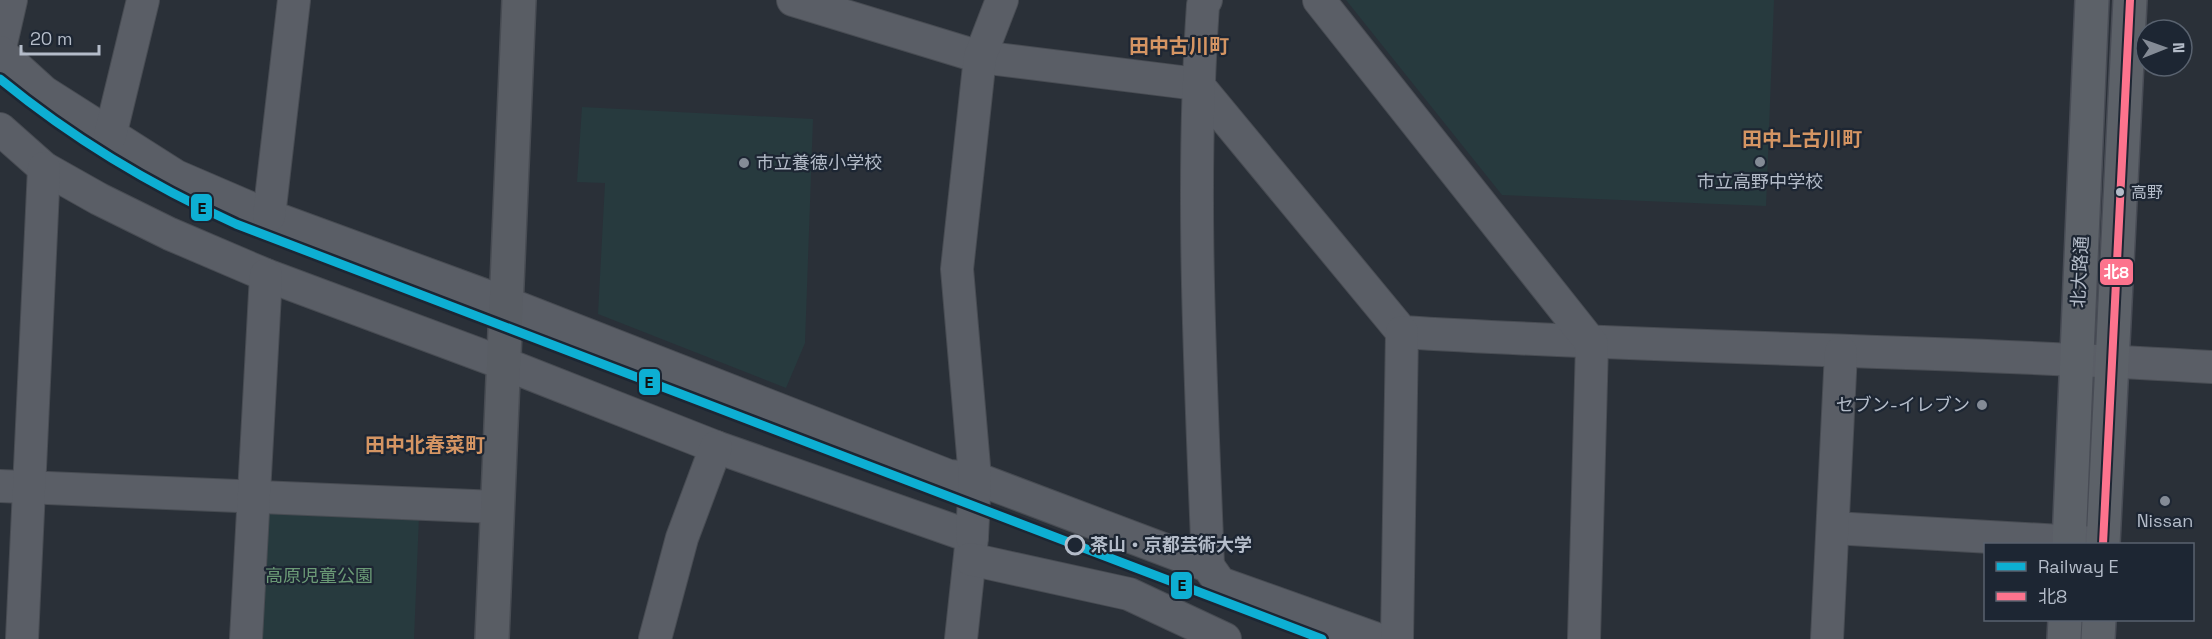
<svg xmlns="http://www.w3.org/2000/svg" width="2212" height="639" font-family="'Space Grotesk','Noto Sans JP',sans-serif">
  <style>
    .green { fill: #273a3e }
    .lines { fill: none; stroke-linecap: round; stroke-linejoin: round }
    .street-casing { stroke: #484c53; stroke-width: 34 }
    .secondary-casing { stroke: #484c53; stroke-width: 36 }
    .primary-casing { stroke: #484c55; stroke-width: 36 }
    .street { stroke: #5a5e66; stroke-width: 32 }
    .secondary { stroke: #595d64; stroke-width: 33 }
    .primary { stroke: #5c6168; stroke-width: 33 }
    .bus-1-casing { stroke: #1d2633; stroke-width: 12 }
    .bus-1 { stroke: #fc738d; stroke-width: 8 }
    .rail-1-casing { stroke: #1d2633; stroke-width: 14 }
    .rail-1 { stroke: #0dafd3; stroke-width: 9 }
    .poi-dot { fill: #848b96; stroke: #1d2633; stroke-width: 2 }
    .bus-dot { fill: #b4bcc9; stroke: #1d2633; stroke-width: 2 }
    .stop-dot { fill: #1d2633; stroke: #b4bcc9; stroke-width: 3 }
    .labels { text-anchor: middle; stroke-width: 4.5; stroke-linejoin: round; paint-order: stroke }
    .bus-label { font-size: 16px; fill: #b4bcc9; stroke: #1d2633; text-anchor: start }
    .poi-label { font-size: 18px; fill: #b4bcc9; stroke: #1d2633 }
    .street-label { font-size: 18px; fill: #b4bcc9; stroke: #1d2633 }
    .stop-label { font-size: 18px; font-weight: bold; fill: #b4bcc9; stroke: #1d2633; text-anchor: start }
    .park-label { font-size: 18px; fill: #6b9a76; stroke: #1d2633 }
    .neighbourhood-label { font-size: 20px; font-weight: bold; fill: #d59563; stroke: #1d2633 }
    .line-badge { stroke: #1d2633; stroke-width: 2 }
    .badge-label { font-size: 16px; text-anchor: middle; font-weight: bold; fill: #fff }
    .pale-badge-label { font-size: 16px; text-anchor: middle; font-weight: bold; fill: #111 }
  </style>
  <rect width="100%" height="100%" fill="#2a3038"/>
  <!-- green -->
  <g class="green">
    <polygon points="1346,0 1774,0 1766,206 1502,195"/>
    <polygon points="582,107 813,119 805,343 786,388 598,314 605,183 577,182"/>
    <polygon points="259,512 419,516 414,639 252,639"/>
  </g>
  <g class="lines">
    <!-- street casing -->
    <g class="street-casing">
      <g id="street">
        <path d="M793 0 980 57 1197 84 1402 332C1672 349 1942 350 2212 367"/>
        <path d="M1206 0 1203 5C1190 192 1201 380 1208 566"/>
        <polyline points="1319,0 1592,344 1584,639"/>
        <polyline points="0,48 11,0"/>
        <polyline points="0,52 44,92 176,176 269,216 506,303 949,476 975,478 1208,566 1220,583 1377,639"/>
        <polyline points="0,129 44,168 99,199 170,234 266,275 505,364 716,447 972,537 961,639"/>
        <polyline points="110,136 143,0"/>
        <polyline points="269,216 294,0"/>
        <polyline points="0,486 497,507"/>
        <polyline points="1833,528 2096,543"/>
        <polyline points="972,537 975,478 957,269 980,57 1002,0"/>
        <polyline points="970,559 1129,594 1225,639"/>
        <polyline points="22,639 44,168"/>
        <polyline points="246,639 266,275"/>
        <polyline points="655,639 682,538 716,447"/>
        <polyline points="1397,639 1402,332"/>
        <polyline points="1827,639 1841,352"/>
      </g>
    </g>
    <!-- secondary casing -->
    <g class="secondary-casing">
      <polyline id="secondary" points="492,639 519,0"/>
    </g>
    <!-- primary casing -->
    <g class="primary-casing">
      <g id="primary">
        <polyline points="2069,544 2092,0"/>
        <polyline points="2103,544 2130,0"/>
        <polyline points="2064,639 2065,620"/>
        <polyline points="2098,639 2099,620"/>
      </g>
    </g>
    <!-- street -->
    <use href="#street" class="street"/>
    <!-- secondary -->
    <use href="#secondary" class="secondary"/>
    <!-- primary -->
    <use href="#primary" class="primary"/>
    <!-- bus-1 casing -->
    <g class="bus-1-casing">
      <polyline id="bus-1" points="2103,544 2130,0"/>
    </g>
    <!-- bus-1 -->
    <use href="#bus-1" class="bus-1"/>
    <!-- rail-1 casing -->
    <g class="rail-1-casing">
      <path id="rail-1" d="M0 79C73 139 150 185 236 224L1322 639"/>
    </g>
    <!-- rail-1 -->
    <use href="#rail-1" class="rail-1"/>
  </g>
  <!-- markers -->
  <g class="poi-dot">
    <circle cx="1760" cy="162" r="6"/>
    <circle cx="744" cy="163" r="6"/>
    <circle cx="1982" cy="405" r="6"/>
    <circle cx="2165" cy="501" r="6"/>
  </g>
  <circle class="bus-dot" cx="2120" cy="192" r="5"/>
  <circle class="stop-dot" cx="1075" cy="545" r="9"/>
  <g class="labels">
    <!-- bus labels -->
    <g class="bus-label">
      <text x="2131" y="198">高野</text>
    </g>
    <!-- poi labels -->
    <g class="poi-label">
      <text x="756" y="169" text-anchor="start">市立養徳小学校</text>
      <text x="1760" y="188">市立高野中学校</text>
      <text x="1970" y="411" text-anchor="end">セブン-イレブン</text>
      <text x="2165" y="527">Nissan</text>
    </g>
    <!-- street labels -->
    <g class="street-label">
      <text transform="translate(2080 272) rotate(-87)" y="6">北大路通</text>
    </g>
    <!-- stop labels -->
    <g class="stop-label">
      <text x="1090" y="551">茶山・京都芸術大学</text>
    </g>
    <!-- park labels -->
    <g class="park-label">
      <text x="319" y="582">高原児童公園</text>
    </g>
    <!-- neighbourhood labels -->
    <g class="neighbourhood-label">
      <text x="1179" y="53">田中古川町</text>
      <text x="1802" y="146">田中上古川町</text>
      <text x="425" y="452">田中北春菜町</text>
    </g>
  </g>
  <g class="line-badge">
    <rect x="190" y="193" width="23" height="29" rx="6" fill="#0dafd3"/>
    <rect x="2099" y="258" width="35" height="28" rx="6" fill="#fc738d"/>
    <rect x="638" y="368" width="23" height="28" rx="6" fill="#0dafd3"/>
    <rect x="1170" y="571" width="23" height="29" rx="6" fill="#0dafd3"/>
  </g>
  <g class="badge-label">
    <text x="2116" y="278">北8</text>
  </g>
  <g class="pale-badge-label">
    <text x="202" y="214">E</text>
    <text x="649" y="388">E</text>
    <text x="1182" y="591">E</text>
  </g>
  <!-- legend -->
  <rect x="1984" y="543" width="210" height="78" fill="#1d2633" stroke="#59626f" stroke-width="1.5"/>
  <rect x="1996" y="562" width="30" height="9" fill="#0dafd3" stroke="#59626f" stroke-width="1.5"/>
  <text x="2038" y="573" font-size="18" fill="#b4bcc9">Railway E</text>
  <rect x="1996" y="592" width="30" height="9" fill="#fc738d" stroke="#59626f" stroke-width="1.5"/>
  <text x="2038" y="603" font-size="18" fill="#b4bcc9">北8</text>
  <!-- north arrow -->
  <g transform="translate(2164 48) rotate(89)"><circle r="28" fill="#1d2633" stroke="#59626f" stroke-width="1.5"/>
  <path d="M0-4.5L10 22L0 15L-10 22Z" fill="#848b96"/>
  <text y="-9" font-size="16" font-weight="bold" text-anchor="middle" fill="#b4bcc9">N</text>
  </g>
  <!-- scale -->
  <path d="M21 45v9h78v-9" fill="none" stroke="#b4bcc9" stroke-width="3"/>
  <text x="30" y="45" font-size="18" fill="#b4bcc9" stroke="#1d2633" stroke-width="4.5" paint-order="stroke">20 m</text>
</svg>
